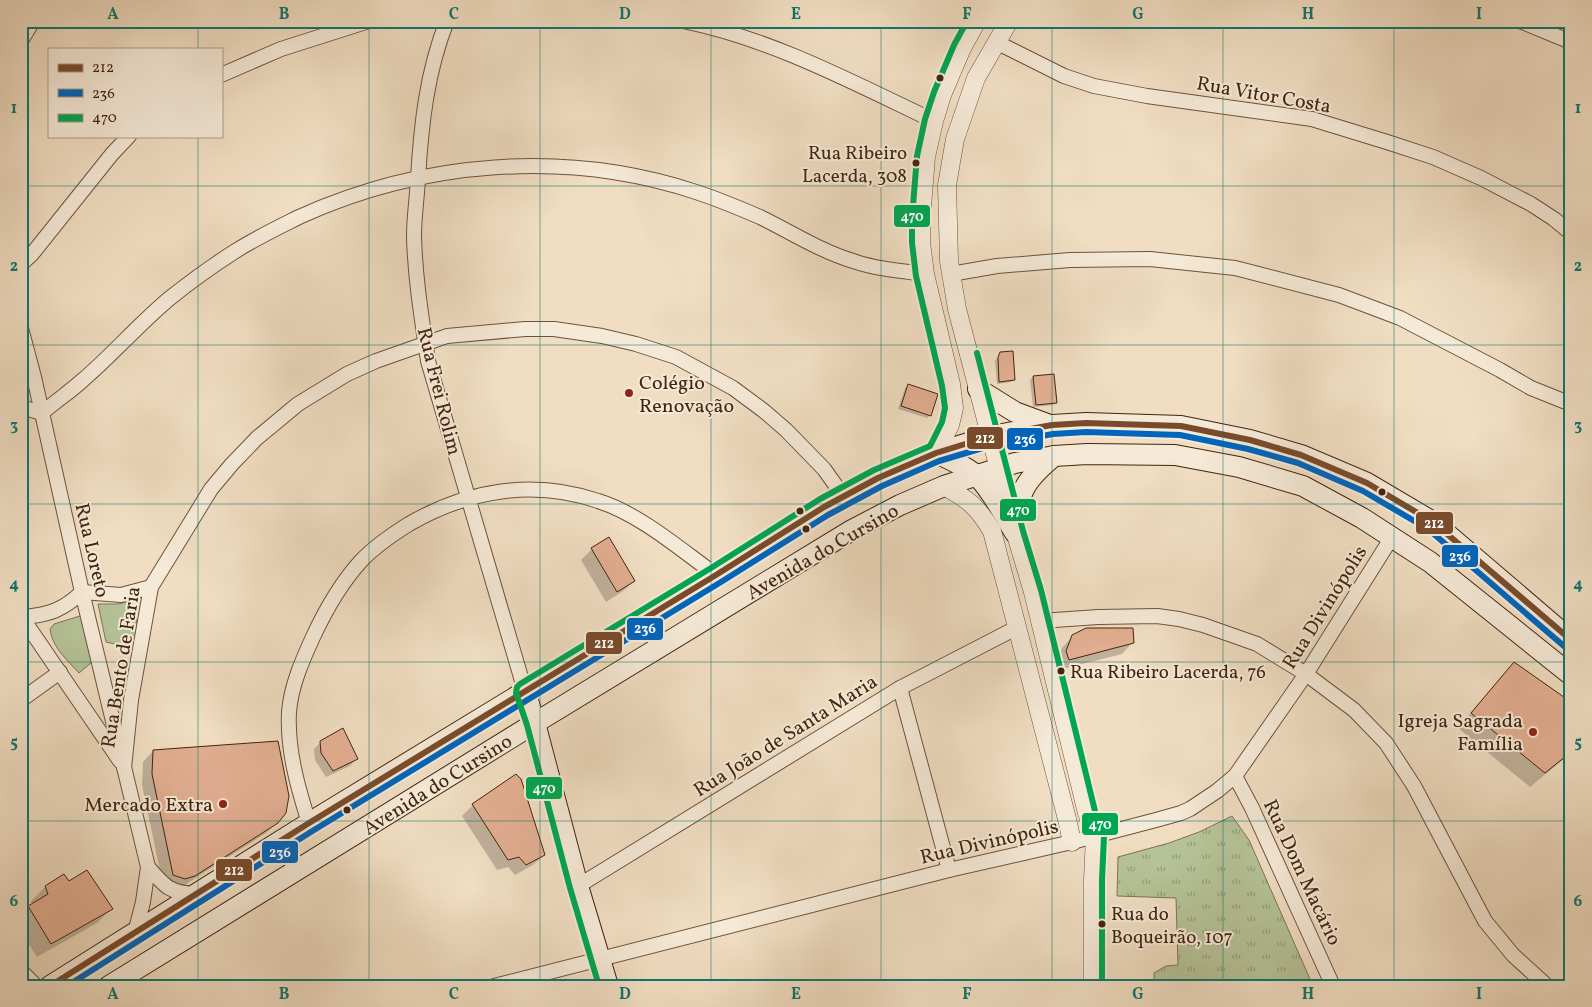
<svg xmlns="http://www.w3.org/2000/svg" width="1592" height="1007" font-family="Vollkorn,serif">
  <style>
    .green { fill: #b5c297; stroke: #7c7454 }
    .park { fill: url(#park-tufts); stroke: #7c7454 }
    .shadow { fill: #0003 }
    .building { fill: #e2ae91; stroke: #432510 }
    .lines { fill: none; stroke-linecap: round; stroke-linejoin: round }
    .minor-casing { stroke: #6e533c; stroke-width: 16 }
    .tertiary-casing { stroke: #6e533c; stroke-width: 19 }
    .secondary-casing { stroke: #432510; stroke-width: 22 }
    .minor { stroke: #f5e9d7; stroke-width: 14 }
    .tertiary { stroke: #f5e9d7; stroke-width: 18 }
    .secondary { stroke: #f5e9d7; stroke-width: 20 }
    .bus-1-casing { stroke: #f5e9d7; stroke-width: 10 }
    .bus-2-casing { stroke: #f5e9d7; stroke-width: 10 }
    .bus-3-casing { stroke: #f5e9d7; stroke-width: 10 }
    .bus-1 { stroke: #7a4b2a; stroke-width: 6 }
    .bus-2 { stroke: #0065bd; stroke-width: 6 }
    .bus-3 { stroke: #00a651; stroke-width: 6 }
    .grid { fill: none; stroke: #0f766e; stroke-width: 1; stroke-opacity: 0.55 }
    .bus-dot { fill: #432510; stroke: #f5e9d7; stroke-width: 2 }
    .poi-dot { fill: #8f2418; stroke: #f5e9d7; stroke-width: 2 }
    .labels { text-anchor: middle; stroke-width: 4; stroke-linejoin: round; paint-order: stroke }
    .bus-label { font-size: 19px; fill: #432510; stroke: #f5e9d7; text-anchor: start }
    .street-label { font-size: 20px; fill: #432510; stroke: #f5e9d7 }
    .poi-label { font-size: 20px; fill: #432510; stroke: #f5e9d7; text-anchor: end }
    .line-badge { stroke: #f5e9d7; stroke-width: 2 }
    .badge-label { font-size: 14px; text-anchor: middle; font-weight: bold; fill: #fff }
    .neatline { fill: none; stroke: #0f766e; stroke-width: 2 }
    .grid-label { font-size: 16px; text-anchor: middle; font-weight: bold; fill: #0f766e }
  </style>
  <defs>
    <pattern id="park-tufts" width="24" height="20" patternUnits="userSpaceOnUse" patternTransform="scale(1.25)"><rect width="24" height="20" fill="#b5c297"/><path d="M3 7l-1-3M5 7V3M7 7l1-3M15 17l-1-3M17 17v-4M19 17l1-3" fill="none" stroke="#959d7a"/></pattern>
  </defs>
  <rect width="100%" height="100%" fill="#f0ddc2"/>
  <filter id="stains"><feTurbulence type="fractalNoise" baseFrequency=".004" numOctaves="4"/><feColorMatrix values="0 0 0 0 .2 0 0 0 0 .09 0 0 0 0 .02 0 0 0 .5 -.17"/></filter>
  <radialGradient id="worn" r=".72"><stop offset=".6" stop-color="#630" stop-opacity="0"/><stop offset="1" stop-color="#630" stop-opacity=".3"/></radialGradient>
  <!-- green -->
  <g class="green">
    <polygon points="131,601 138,626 136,638 123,646 106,642 98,604 118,604"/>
    <path d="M83 615 97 658 79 673C67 660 52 647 50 629L54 624Z"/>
  </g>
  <!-- park -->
  <polygon class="park" points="1232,816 1249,840 1313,986 1154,986 1154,973 1166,966 1178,965 1176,898 1117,896 1118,857 1169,843 1199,832"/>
  <!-- shadow -->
  <g class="shadow">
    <polygon points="1001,353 1014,379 1011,382 997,384 995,361"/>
    <polygon points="1033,377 1056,402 1053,405 1033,407 1030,380"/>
    <polygon points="908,385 930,415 927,418 898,409 905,388"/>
    <polygon points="609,539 634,581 623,591 606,602 581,560 592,549"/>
    <polygon points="1073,636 1132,643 1122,654 1058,670 1056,663 1062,648"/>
    <polygon points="1514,664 1571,704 1571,753 1530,787 1458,728 1500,678"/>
    <polygon points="321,742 356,759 350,766 326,777 315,760 314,749"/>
    <polygon points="153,751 277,822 266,833 183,886 173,889 163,885 142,785 143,762"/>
    <polygon points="516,776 544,855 533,865 515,875 508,867 497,870 462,816 473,805"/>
    <polygon points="64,876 69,883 111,909 97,923 37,957 21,932 21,914 32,904 31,901 45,887"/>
  </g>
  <!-- building -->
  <g class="building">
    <polygon points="1013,351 1015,380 999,382 998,357 1000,352"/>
    <polygon points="1054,374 1057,403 1036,405 1033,376"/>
    <polygon points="908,384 938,394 931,416 901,406"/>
    <polygon points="609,537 635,581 617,592 591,548"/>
    <polygon points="1086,628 1133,628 1134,643 1069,660 1066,651 1072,635"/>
    <polygon points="1514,662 1571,702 1571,752 1545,773 1471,713"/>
    <polygon points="343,728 358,759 333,771 321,753 320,741"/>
    <polygon points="278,741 289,796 286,813 278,823 195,876 185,879 173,875 152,774 153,750"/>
    <polygon points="516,774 521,779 545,855 526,865 519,857 508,860 472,804"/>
    <polygon points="87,870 113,909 51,944 28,906 48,894 45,886 64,874 69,881"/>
  </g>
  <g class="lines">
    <!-- minor casing -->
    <g class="minor-casing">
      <g id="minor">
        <path d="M447 21C427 71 421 125 418 179 417 198 414 217 414 236 415 278 422 320 428 361L525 691"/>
        <path d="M683 21C772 39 852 82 934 121"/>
        <polyline points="1520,21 1571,42"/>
        <polyline points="21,41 33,21"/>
        <polyline points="996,42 1064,76 1094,86 1147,96 1312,119 1387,142 1433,157 1481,178 1531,204 1554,219 1571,233"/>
        <polyline points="221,75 281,49 369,21"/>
        <polyline points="21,264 32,254 112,154 129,136"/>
        <polyline points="951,274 997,266 1070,260 1150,259 1235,268 1339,295 1400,318 1500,370 1531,388 1571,404"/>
        <polyline points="21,328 34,377 82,592 148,867 143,902 135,933"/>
        <path d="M21 407 42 413C56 401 71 391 84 379 114 353 140 323 170 298 190 282 212 266 234 252 254 239 277 228 299 217 422 161 566 149 696 192 718 199 739 208 760 217 791 232 820 251 853 261 876 269 901 271 925 274"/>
        <polyline points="21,616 120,761"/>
        <path d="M23 617C49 615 63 610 82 592L121 595 151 587"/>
        <polyline points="1040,621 1098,617 1157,616 1179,619 1203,625 1257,644 1306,674 1354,710 1386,743 1414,786 1485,921 1513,955 1547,986"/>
        <polyline points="900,688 949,870"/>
        <polyline points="21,700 60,672"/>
        <polyline points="124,768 131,700 151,587 211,489 232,464 257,438 298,404 347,374 376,361 447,336 525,329 554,329 602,336 636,344 676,357 733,388 764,411 786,430 824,469 844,497"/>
        <polyline points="1235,776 1252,808 1333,986"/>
        <path d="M309 823C298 788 287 750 289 712 291 686 302 661 313 637 326 609 340 584 361 561 375 546 393 534 409 524 468 490 533 479 598 501 640 514 681 550 716 575"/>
        <path d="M148 867C165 887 170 893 196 894"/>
        <polyline points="578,886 900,688 1018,627"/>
        <polyline points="21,971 36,986"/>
        <polyline points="494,986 949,870 1072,842 1156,820 1181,813 1190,809 1217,791 1235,776 1306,674 1392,537"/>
      </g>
    </g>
    <!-- tertiary casing -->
    <g class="tertiary-casing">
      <g id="tertiary">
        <polyline points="1009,21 976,78 955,139 947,185 949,261 957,309 1003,484 1013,525 1033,592 1087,813 1095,836 1093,880 1093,986"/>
        <polyline points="936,453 950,425 954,408 951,384 925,274 921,242 921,219 926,157 934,121 942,95 962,48 977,21"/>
        <path d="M944 486C969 500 977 506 992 531L1067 819 1072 842"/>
      </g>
    </g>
    <!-- secondary casing -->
    <g class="secondary-casing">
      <g id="secondary">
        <polyline points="978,389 1015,412 1050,425"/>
        <path d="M936 453C949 459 966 466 977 476 993 492 1003 514 1015 533"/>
        <path d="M1013 525C1021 489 1025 480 1054 456"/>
        <polyline points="525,691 535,723 578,886 608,986"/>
        <polyline points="50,986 309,823 716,575 824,507 878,478 936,453 991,436 1052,425 1086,423 1181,426 1250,440 1301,455 1367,483 1433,522 1571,640"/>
        <polyline points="109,986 535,723 852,530 900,505 944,486 1015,463 1054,456 1087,454 1175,455 1239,467 1303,486 1362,518 1430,562 1571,675"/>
      </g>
    </g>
    <!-- minor -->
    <use href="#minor" class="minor"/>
    <!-- tertiary -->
    <use href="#tertiary" class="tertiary"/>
    <!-- secondary -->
    <use href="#secondary" class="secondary"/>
    <!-- bus-1 casing -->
    <g class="bus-1-casing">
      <polyline id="bus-1" points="50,986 309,823 716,575 824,507 878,478 936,453 991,436 1052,425 1086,423 1181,426 1250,440 1301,455 1367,483 1433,522 1571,640"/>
    </g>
    <!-- bus-2 casing -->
    <g class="bus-2-casing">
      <polyline id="bus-2" points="67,986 314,830 721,582 828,515 882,486 939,461 993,445 1053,434 1086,432 1180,435 1248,449 1298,463 1363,491 1428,529 1565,647"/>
    </g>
    <!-- bus-3 casing -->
    <g class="bus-3-casing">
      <g id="bus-3">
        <polyline points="977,353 1023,531 1041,590 1095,811 1104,836 1102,880 1102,986"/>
        <polyline points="599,986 570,888 527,725 516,693 517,687 520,684 711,568 820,499 874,470 930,446 942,422 945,408 942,386 916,276 912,243 912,218 917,156 925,119 934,92 954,45 967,21"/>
      </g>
    </g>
    <!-- bus-1 -->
    <use href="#bus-1" class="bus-1"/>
    <!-- bus-2 -->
    <use href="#bus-2" class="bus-2"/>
    <!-- bus-3 -->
    <use href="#bus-3" class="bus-3"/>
  </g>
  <!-- grid -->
  <path class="grid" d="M198 21V49M369 21V986M540 21V986M711 21V986M881 21V986M1052 21V986M1223 21V986M1394 21V986M198 136V986M21 186H1571M21 345H1571M21 504H1571M21 662H1571M21 821H1571"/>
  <!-- markers -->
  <g class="bus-dot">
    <circle cx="940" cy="78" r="4.5"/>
    <circle cx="916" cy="163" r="4.5"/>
    <circle cx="1382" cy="492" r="4.5"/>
    <circle cx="800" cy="511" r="4.5"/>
    <circle cx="806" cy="529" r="4.5"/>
    <circle cx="1061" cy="671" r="4.5"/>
    <circle cx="347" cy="810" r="4.5"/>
    <circle cx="1102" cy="924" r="4.5"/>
  </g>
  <g class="poi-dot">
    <circle cx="629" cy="393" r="5"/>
    <circle cx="1533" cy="732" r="5"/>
    <circle cx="223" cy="804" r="5"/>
  </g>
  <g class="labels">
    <!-- bus labels -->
    <g class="bus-label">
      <text x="907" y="159" text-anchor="end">Rua Ribeiro<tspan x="907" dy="23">Lacerda, 308</tspan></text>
      <text x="1070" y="678">Rua Ribeiro Lacerda, 76</text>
      <text x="1111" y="920">Rua do<tspan x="1111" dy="23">Boqueirão, 107</tspan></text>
    </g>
    <!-- street labels -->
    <g class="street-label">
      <text transform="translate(1264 94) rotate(10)" y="7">Rua Vitor Costa</text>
      <text transform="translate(440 391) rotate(76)" y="7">Rua Frei Rolim</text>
      <text transform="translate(93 550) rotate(77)" y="7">Rua Loreto</text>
      <text transform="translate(822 551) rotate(-30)" y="7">Avenida do Cursino</text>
      <text transform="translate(1324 607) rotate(-58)" y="7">Rua Divinópolis</text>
      <text transform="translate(120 667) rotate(-81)" y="7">Rua Bento de Faria</text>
      <text transform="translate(785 735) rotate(-32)" y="7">Rua João de Santa Maria</text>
      <text transform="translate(437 784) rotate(-32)" y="7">Avenida do Cursino</text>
      <text transform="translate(989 841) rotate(-13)" y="7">Rua Divinópolis</text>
      <text transform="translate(1303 872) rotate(65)" y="7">Rua Dom Macário</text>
    </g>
    <!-- poi labels -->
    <g class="poi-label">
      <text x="639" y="389" text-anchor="start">Colégio<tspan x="639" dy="23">Renovação</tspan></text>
      <text x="1523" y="727">Igreja Sagrada<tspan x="1523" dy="23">Família</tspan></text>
      <text x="213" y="811">Mercado Extra</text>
    </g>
  </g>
  <g class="line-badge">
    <rect x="893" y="204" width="38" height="24" rx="5" fill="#00a651"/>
    <rect x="966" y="426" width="38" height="24" rx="5" fill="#7a4b2a"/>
    <rect x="1006" y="427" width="38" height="24" rx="5" fill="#0065bd"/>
    <rect x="999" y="498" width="38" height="24" rx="5" fill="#00a651"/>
    <rect x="1415" y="511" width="39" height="24" rx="5" fill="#7a4b2a"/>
    <rect x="1441" y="544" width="38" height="24" rx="5" fill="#0065bd"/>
    <rect x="626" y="617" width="38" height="24" rx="5" fill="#0065bd"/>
    <rect x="585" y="631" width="38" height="24" rx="5" fill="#7a4b2a"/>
    <rect x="525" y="776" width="38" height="24" rx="5" fill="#00a651"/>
    <rect x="1081" y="812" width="38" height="24" rx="5" fill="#00a651"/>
    <rect x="261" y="840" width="38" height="24" rx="5" fill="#0065bd"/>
    <rect x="215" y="858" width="38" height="24" rx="5" fill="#7a4b2a"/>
  </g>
  <g class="badge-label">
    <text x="912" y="221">470</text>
    <text x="985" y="443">212</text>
    <text x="1025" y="444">236</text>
    <text x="1018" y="515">470</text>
    <text x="1434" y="528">212</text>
    <text x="1460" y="561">236</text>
    <text x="645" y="633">236</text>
    <text x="604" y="648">212</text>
    <text x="544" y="793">470</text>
    <text x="1100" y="829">470</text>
    <text x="280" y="857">236</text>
    <text x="234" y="875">212</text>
  </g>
  <!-- margin -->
  <rect width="1592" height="1007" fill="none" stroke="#f0ddc2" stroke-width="55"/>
  <!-- legend -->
  <rect x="48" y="48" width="175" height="90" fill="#f5e9d7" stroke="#ae9b87"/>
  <rect x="58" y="64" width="25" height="8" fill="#7a4b2a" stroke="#ae9b87"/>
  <text x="92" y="72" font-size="15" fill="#432510">212</text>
  <rect x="58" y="89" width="25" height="8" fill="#0065bd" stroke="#ae9b87"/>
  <text x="92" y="98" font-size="15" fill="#432510">236</text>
  <rect x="58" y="114" width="25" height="8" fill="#00a651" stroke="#ae9b87"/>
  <text x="92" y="122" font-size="15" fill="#432510">470</text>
  <rect x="28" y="28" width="1536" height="952" class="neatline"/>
  <g class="grid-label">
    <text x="113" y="19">A</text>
    <text x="284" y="19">B</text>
    <text x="454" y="19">C</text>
    <text x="625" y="19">D</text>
    <text x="796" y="19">E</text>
    <text x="967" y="19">F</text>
    <text x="1138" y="19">G</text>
    <text x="1308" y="19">H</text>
    <text x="1479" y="19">I</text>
    <text x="14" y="113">1</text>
    <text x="1578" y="113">1</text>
    <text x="14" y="271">2</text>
    <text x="1578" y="271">2</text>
    <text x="14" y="430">3</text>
    <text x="1578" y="430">3</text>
    <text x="14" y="589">4</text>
    <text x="1578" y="589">4</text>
    <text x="14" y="747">5</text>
    <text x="1578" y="747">5</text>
    <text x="14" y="906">6</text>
    <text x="1578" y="906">6</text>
    <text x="113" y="999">A</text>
    <text x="284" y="999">B</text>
    <text x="454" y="999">C</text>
    <text x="625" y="999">D</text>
    <text x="796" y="999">E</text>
    <text x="967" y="999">F</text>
    <text x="1138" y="999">G</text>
    <text x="1308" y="999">H</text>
    <text x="1479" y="999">I</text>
  </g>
  <rect width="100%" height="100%" filter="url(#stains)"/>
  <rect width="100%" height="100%" fill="url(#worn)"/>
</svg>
